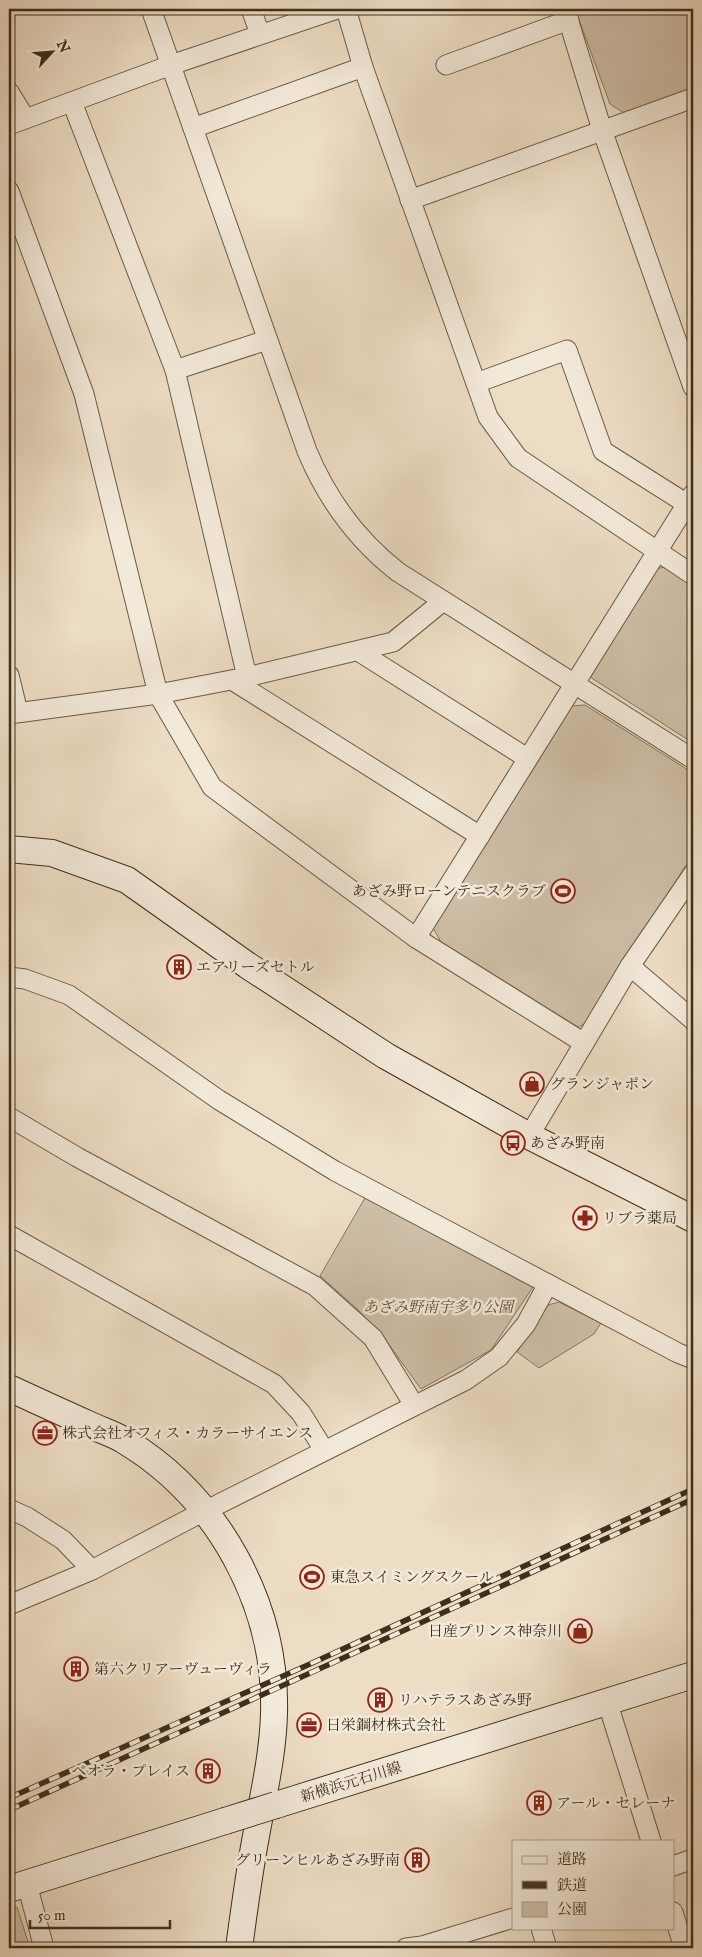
<svg xmlns="http://www.w3.org/2000/svg" width="702" height="1957" font-family="'IM FELL English','Noto Serif JP',serif">
  <style>
    .green { fill: #cfbfa8; stroke: #867762 }
    .lines { fill: none; stroke-linecap: round; stroke-linejoin: round }
    .street-casing { stroke: #6a5a46; stroke-width: 21 }
    .secondary-casing { stroke: #3e2f1b; stroke-width: 28 }
    .street { stroke: #f3e9d9; stroke-width: 19 }
    .secondary { stroke: #f3e9d9; stroke-width: 26 }
    .rail-casing { stroke: #3e2f1b; stroke-width: 5.5 }
    .rail { stroke: #f3e9d9; stroke-width: 4; stroke-dasharray: 11; stroke-linecap: butt }
    .secondary-bridge-casing { stroke: #3e2f1b; stroke-width: 28; stroke-linecap: butt }
    .secondary-bridge { stroke: #f3e9d9; stroke-width: 26 }
    .labels { text-anchor: middle; stroke-width: 5; stroke-linejoin: round; paint-order: stroke }
    .poi-label { font-size: 15px; fill: #3e2f1b; stroke: #f3e9d9; text-anchor: start }
    .park-label { font-size: 15px; font-style: italic; fill: #5b4c37; stroke: #f3e9d9 }
    .street-label { font-size: 15px; fill: #3e2f1b; stroke: #f3e9d9 }
  </style>
  <rect width="100%" height="100%" fill="#edddc5"/>
  <filter id="stains"><feTurbulence type="fractalNoise" baseFrequency=".004" numOctaves="4"/><feColorMatrix values="0 0 0 0 .2 0 0 0 0 .09 0 0 0 0 .02 0 0 0 .5 -.17"/></filter>
  <radialGradient id="worn" r=".72"><stop offset=".6" stop-color="#630" stop-opacity="0"/><stop offset="1" stop-color="#630" stop-opacity=".3"/></radialGradient>
  <!-- green -->
  <g class="green">
    <polygon points="575,9 693,9 693,88 624,113 610,104"/>
    <polygon points="666,566 693,583 693,743 590,677 654,570"/>
    <polygon points="585,705 693,773 693,854 588,1022 578,1027 441,942 433,928 542,755 570,706"/>
    <polygon points="366,1196 533,1287 491,1350 421,1389 382,1335 355,1307 320,1276"/>
    <polygon points="559,1302 601,1323 594,1334 539,1368 517,1352 548,1305"/>
    <polygon points="17,1907 30,1948 9,1948 9,1909"/>
  </g>
  <g class="lines">
    <!-- street casing -->
    <g class="street-casing">
      <g id="street">
        <path d="M151 9 307 451C327 499 357 540 398 572L693 759"/>
        <polyline points="251,9 260,34"/>
        <polyline points="346,9 363,67 488,417 518,458 693,575"/>
        <polyline points="565,9 602,130 693,387"/>
        <polyline points="446,65 569,20"/>
        <polyline points="9,92 25,118"/>
        <polyline points="72,102 175,370 247,677"/>
        <polyline points="9,125 171,65 337,9"/>
        <polyline points="193,128 363,67"/>
        <polyline points="9,191 84,394 158,694 212,787 416,938 584,1043"/>
        <polyline points="410,200 693,98"/>
        <polyline points="175,370 267,340"/>
        <polyline points="476,383 567,350 603,451 687,504"/>
        <polyline points="358,651 527,758"/>
        <polyline points="9,675 18,712"/>
        <polyline points="232,680 480,836"/>
        <polyline points="9,714 158,694 247,677 393,642 442,602"/>
        <polyline points="416,938 693,494"/>
        <polyline points="630,966 693,1020"/>
        <polyline points="9,977 25,979 69,995 219,1100 335,1171 678,1353 693,1359"/>
        <polyline points="9,1117 77,1157 315,1286 373,1338 414,1405"/>
        <polyline points="529,1136 630,966 693,874"/>
        <polyline points="9,1235 274,1384 301,1413 324,1450"/>
        <polyline points="9,1509 27,1517 63,1540 92,1570"/>
        <polyline points="9,1605 92,1570 189,1519 466,1380 499,1357 526,1324 548,1284"/>
        <polyline points="607,1701 651,1841"/>
        <polyline points="673,1866 693,1859"/>
        <polyline points="27,1884 44,1948"/>
        <polyline points="673,1912 684,1948"/>
        <polyline points="541,1928 547,1948"/>
        <polyline points="406,1948 422,1946 513,1918"/>
      </g>
    </g>
    <!-- secondary casing -->
    <g class="secondary-casing">
      <g id="secondary">
        <polyline points="9,849 52,853 127,880 247,965 386,1056 529,1136 693,1219"/>
        <path d="M9 1388C35 1400 61 1412 88 1424 100 1430 114 1434 125 1441 218 1497 277 1605 274 1713 273 1755 263 1796 256 1836 249 1873 244 1911 239 1948"/>
        <polyline points="276,1805 693,1675"/>
        <polyline points="9,1889 225,1821"/>
      </g>
    </g>
    <!-- street -->
    <use href="#street" class="street"/>
    <!-- secondary -->
    <use href="#secondary" class="secondary"/>
    <!-- rail casing -->
    <g class="rail-casing">
      <g id="rail">
        <polyline points="9,1798 310,1664 693,1489"/>
        <polyline points="9,1810 693,1499"/>
      </g>
    </g>
    <!-- rail -->
    <use href="#rail" class="rail"/>
    <!-- secondary-bridge casing -->
    <g class="secondary-bridge-casing">
      <polyline id="secondary-bridge" points="225,1821 276,1805"/>
    </g>
    <!-- secondary-bridge -->
    <use href="#secondary-bridge" class="secondary-bridge"/>
  </g>
  <!-- icons -->
  <defs>
    <g id="stadium-ring" transform="scale(1.25)"><circle r="9.5" fill="#f3e9d9" stroke="#8f2418" stroke-width="1.5"/><path d="M0-5a6.5 5 0 1 0 0 10a6.5 5 0 1 0 0-10ZM-3.5-1.8h7v3.6h-7Z" fill="#8f2418"/></g>
    <g id="building-ring" transform="scale(1.25)"><circle r="9.5" fill="#f3e9d9" stroke="#8f2418" stroke-width="1.5"/><path d="M-4-6H4V6H1V3H-1V6H-4ZM-2.5-4.3h1.7v1.8h-1.7ZM.8-4.3h1.7v1.8H.8ZM-2.5-1h1.7V.8h-1.7ZM.8-1h1.7V.8H.8Z" fill="#8f2418"/></g>
    <g id="shop-ring" transform="scale(1.25)"><circle r="9.5" fill="#f3e9d9" stroke="#8f2418" stroke-width="1.5"/><path d="M-5-2.5h2.3a2.7 3.5 0 0 1 5.4 0H5L5.5 6h-11ZM-1.5-2.5h3a1.5 2.3 0 0 0-3 0Z" fill="#8f2418"/></g>
    <g id="bus-ring" transform="scale(1.25)"><circle r="9.5" fill="#f3e9d9" stroke="#8f2418" stroke-width="1.5"/><path d="M-5-6H5V4H4V6H2V4H-2V6H-4V4H-5ZM-3.5-4V0h7V-4ZM-3.5 1.2v1.5H-2V1.2ZM2 1.2v1.5H3.5V1.2Z" fill="#8f2418"/></g>
    <g id="pharmacy-ring" transform="scale(1.25)"><circle r="9.5" fill="#f3e9d9" stroke="#8f2418" stroke-width="1.5"/><path d="M-2-6h4v4h4v4h-4v4h-4v-4h-4v-4h4Z" fill="#8f2418"/></g>
    <g id="office-ring" transform="scale(1.25)"><circle r="9.5" fill="#f3e9d9" stroke="#8f2418" stroke-width="1.5"/><path d="M-6-3h4V-5.5h4V-3h4V5H-6ZM-1-4.5V-3h2v-1.5ZM-6 0V1H6V0Z" fill="#8f2418"/></g>
  </defs>
  <g fill-rule="evenodd">
    <use href="#stadium-ring" x="563" y="891"/>
    <use href="#building-ring" x="179" y="967"/>
    <use href="#shop-ring" x="532" y="1084"/>
    <use href="#bus-ring" x="513" y="1143"/>
    <use href="#pharmacy-ring" x="585" y="1218"/>
    <use href="#office-ring" x="45" y="1433"/>
    <use href="#stadium-ring" x="312" y="1577"/>
    <use href="#shop-ring" x="580" y="1631"/>
    <use href="#building-ring" x="76" y="1669"/>
    <use href="#building-ring" x="380" y="1700"/>
    <use href="#office-ring" x="309" y="1725"/>
    <use href="#building-ring" x="208" y="1771"/>
    <use href="#building-ring" x="539" y="1803"/>
    <use href="#building-ring" x="417" y="1860"/>
  </g>
  <g class="labels">
    <!-- poi labels -->
    <g class="poi-label">
      <text x="546" y="896" text-anchor="end">あざみ野ローンテニスクラブ</text>
      <text x="196" y="972">エアリーズセトル</text>
      <text x="550" y="1089">グランジャポン</text>
      <text x="530" y="1148">あざみ野南</text>
      <text x="602" y="1223">リブラ薬局</text>
      <text x="62" y="1438">株式会社オフィス・カラーサイエンス</text>
      <text x="330" y="1582">東急スイミングスクール</text>
      <text x="562" y="1636" text-anchor="end">日産プリンス神奈川</text>
      <text x="94" y="1674">第六クリアーヴューヴィラ</text>
      <text x="398" y="1705">リハテラスあざみ野</text>
      <text x="326" y="1730">日栄鋼材株式会社</text>
      <text x="190" y="1776" text-anchor="end">ベオラ・プレイス</text>
      <text x="556" y="1808">アール・セレーナ</text>
      <text x="400" y="1865" text-anchor="end">グリーンヒルあざみ野南</text>
    </g>
    <!-- park labels -->
    <g class="park-label">
      <text x="438" y="1312">あざみ野南宇多り公園</text>
    </g>
    <!-- street labels -->
    <g class="street-label">
      <text transform="translate(351 1782) rotate(-17)" y="5">新横浜元石川線</text>
    </g>
  </g>
  <!-- margin -->
  <rect width="702" height="1957" fill="none" stroke="#edddc5" stroke-width="30"/>
  <rect x="10" y="10" width="682" height="1937" fill="none" stroke="#3e2f1b" stroke-width="2.5"/>
  <rect x="15" y="15" width="672" height="1927" fill="none" stroke="#3e2f1b"/>
  <!-- legend -->
  <rect x="512" y="1840" width="162" height="90" fill="#f3e9d9" stroke="#ab9f8d"/>
  <rect x="522" y="1856" width="25" height="8" fill="#f3e9d9" stroke="#ab9f8d"/>
  <text x="557" y="1864" font-size="15" fill="#3e2f1b">道路</text>
  <rect x="522" y="1881" width="25" height="8" fill="#3e2f1b" stroke="#ab9f8d"/>
  <text x="557" y="1890" font-size="15" fill="#3e2f1b">鉄道</text>
  <rect x="522" y="1902" width="25" height="15" fill="#cfbfa8" stroke="#ab9f8d"/>
  <text x="557" y="1914" font-size="15" fill="#3e2f1b">公園</text>
  <!-- north arrow -->
  <g transform="translate(52 52) rotate(64)" stroke="#f3e9d9" stroke-width="4" paint-order="stroke">
  <path d="M0-4L9 19L0 12L-9 19Z" fill="#3e2f1b"/>
  <text y="-8" font-size="14" font-weight="bold" text-anchor="middle" fill="#3e2f1b">N</text>
  </g>
  <!-- scale -->
  <path d="M30 1920v8h140v-8" fill="none" stroke="#3e2f1b" stroke-width="2.5"/>
  <text x="38" y="1920" font-size="15" fill="#3e2f1b" stroke="#f3e9d9" stroke-width="4" paint-order="stroke">50 m</text>
  <rect width="100%" height="100%" filter="url(#stains)"/>
  <rect width="100%" height="100%" fill="url(#worn)"/>
</svg>
